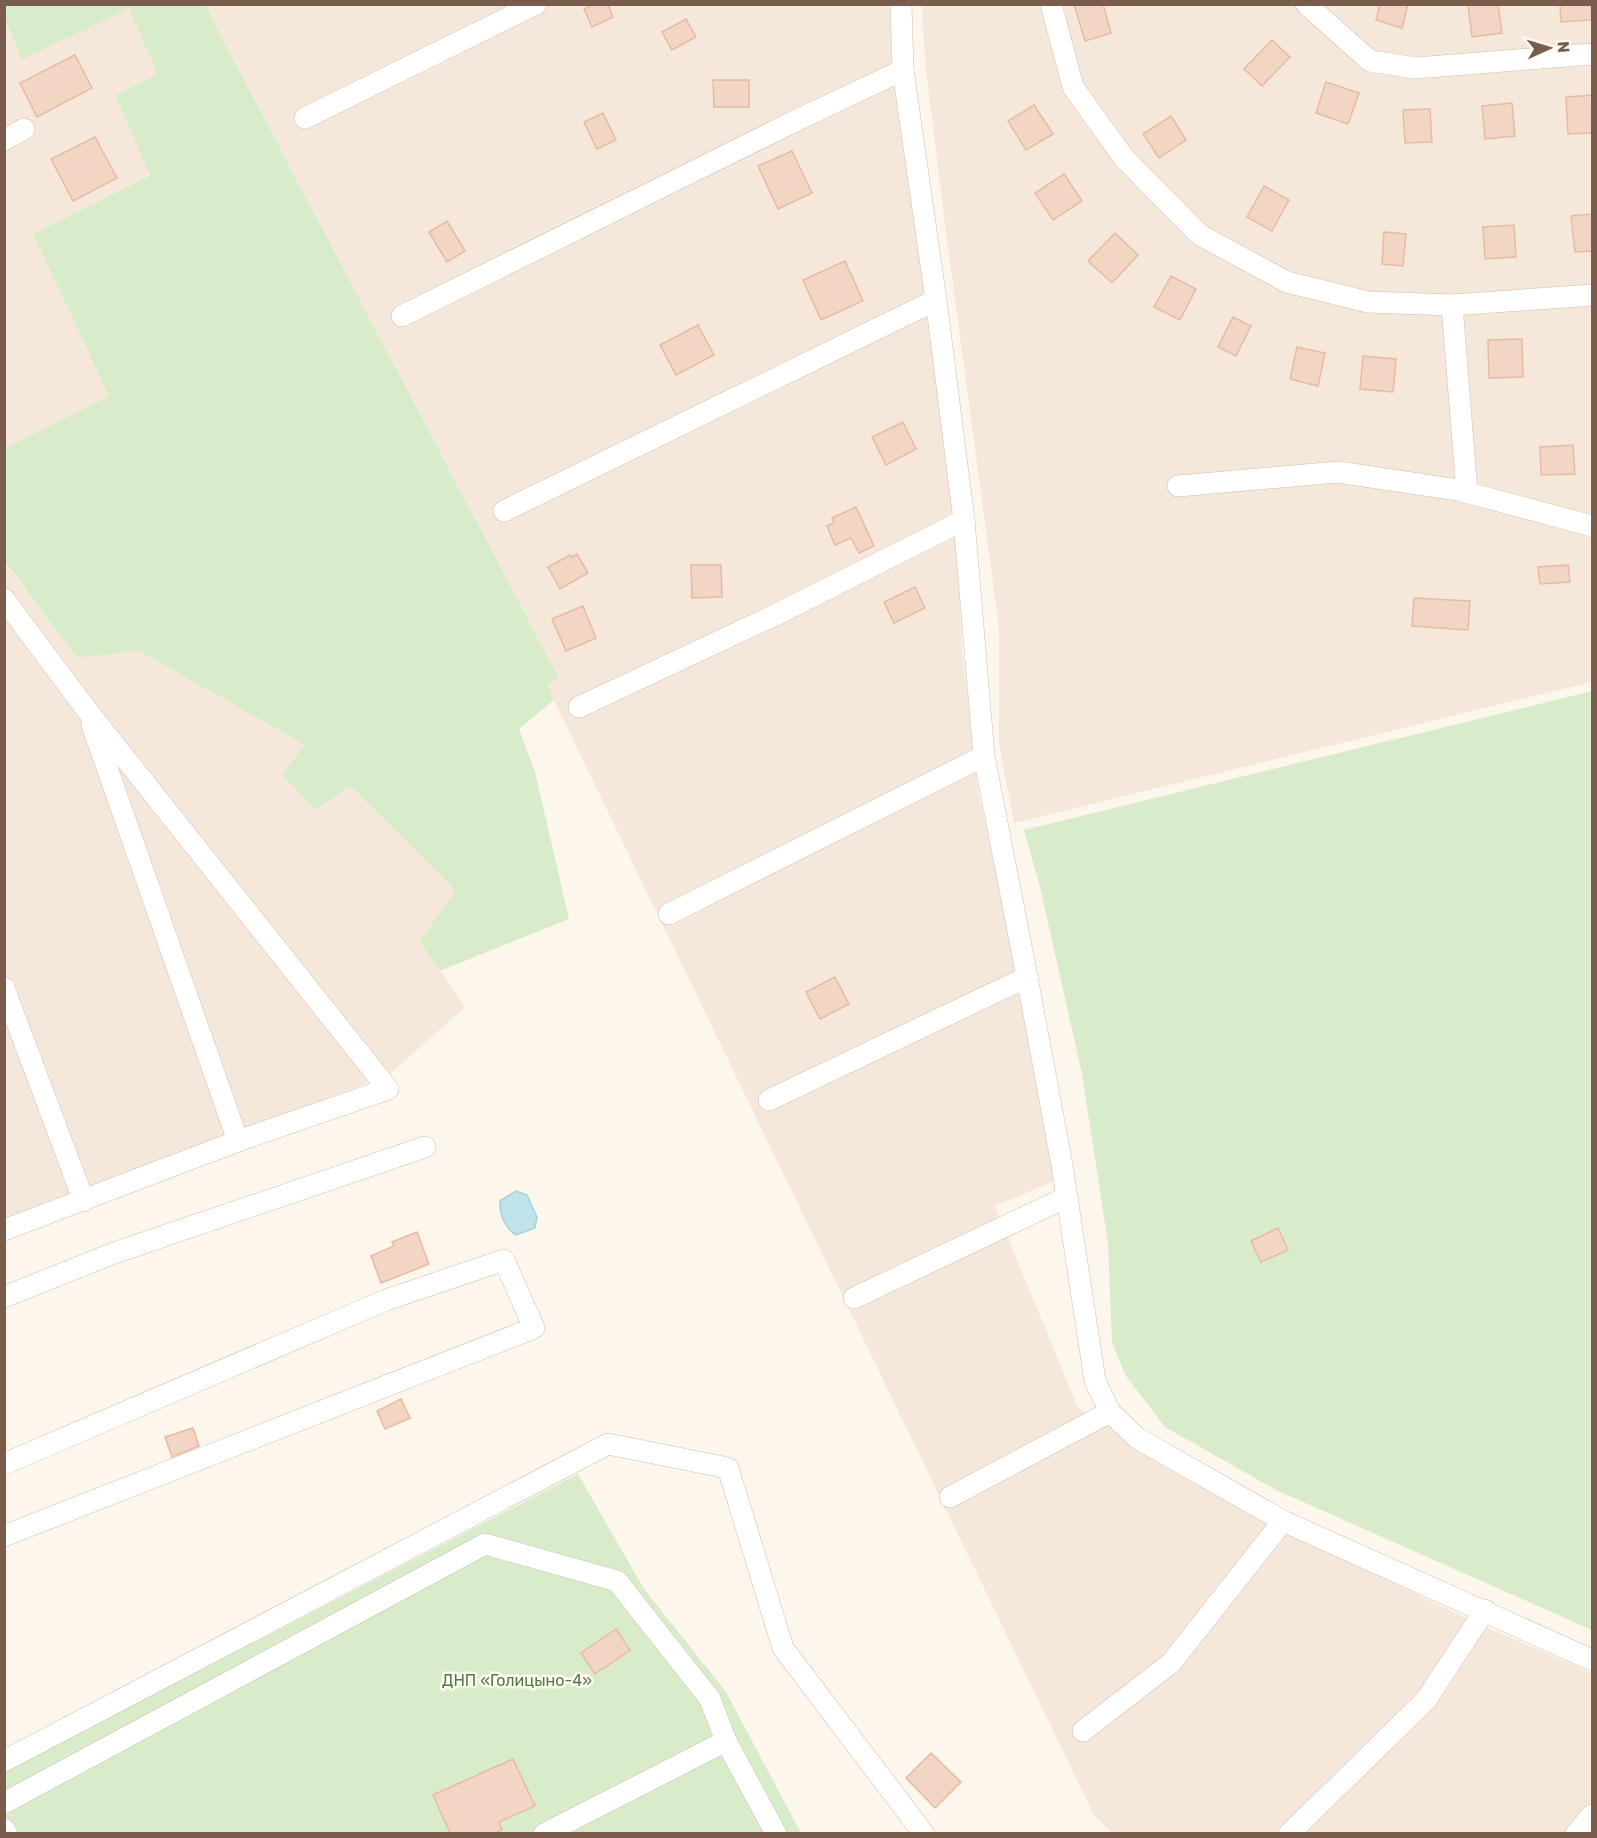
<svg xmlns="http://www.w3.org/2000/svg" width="1597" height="1838" font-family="Rubik,sans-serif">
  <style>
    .residential { fill: #f5e8da }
    .green { fill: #d8ecc9 }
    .water { fill: #bfe3e8; stroke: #a5d3da; stroke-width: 1.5 }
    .building { fill: #f3d5c3; stroke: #e6bba3; stroke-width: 1.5 }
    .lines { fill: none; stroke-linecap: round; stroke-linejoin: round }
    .minor-casing { stroke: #d1beb0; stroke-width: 22 }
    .minor { stroke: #fff; stroke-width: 21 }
    .labels { text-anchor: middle; stroke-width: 5; stroke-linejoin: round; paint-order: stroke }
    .park-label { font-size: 16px; fill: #537a41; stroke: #fffaf3 }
  </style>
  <rect width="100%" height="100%" fill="#fdf6ec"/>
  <!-- residential -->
  <g class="residential">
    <polygon points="206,5 891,5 891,51 955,503 962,648 978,789 1018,975 1057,1180 995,1206 1078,1408 1272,1524 1470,1620 1592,1673 1592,1833 1113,1834 1094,1815 546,684 559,678 225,44"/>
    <polygon points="922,5 1592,5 1592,682 1014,823 999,744 999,628 945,225 925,62"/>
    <polygon points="129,8 157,74 115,95 150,174 33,234 109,396 5,448 4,19 23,59"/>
    <polygon points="4,562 77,658 139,651 305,745 316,810 350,786 457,890 420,941 465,1007 389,1075 5,1218"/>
  </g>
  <!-- green -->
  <g class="green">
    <polygon points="5,4 206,5 225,44 559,678 547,684 554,700 519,729 535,772 569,919 440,971 420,941 456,890 350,786 316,810 282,774 305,745 139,651 77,658 5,562 5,448 109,396 33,234 150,175 115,95 157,74 129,8 22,60 5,19"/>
    <polygon points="1592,691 1592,1630 1276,1490 1165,1427 1126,1376 1112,1343 1108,1243 1082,1074 1040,887 1024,830"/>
    <polygon points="578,1474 644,1589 726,1692 801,1833 5,1834 5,1772"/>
  </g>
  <!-- water -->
  <path class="water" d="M516 1191 527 1195 537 1217 535 1228 516 1235C505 1228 499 1214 500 1201Z"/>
  <!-- building -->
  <g class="building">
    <polygon points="594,4 608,4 613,17 592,27 584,9"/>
    <polygon points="1074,4 1103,4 1111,33 1085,41"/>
    <polygon points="1380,4 1408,4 1402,28 1376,20"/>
    <polygon points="1468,4 1498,4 1502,33 1472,37"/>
    <polygon points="1560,4 1591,4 1592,20 1561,22"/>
    <polygon points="686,19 696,37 672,50 662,32"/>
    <polygon points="1272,40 1290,57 1262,86 1244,69"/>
    <polygon points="75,55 92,88 37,117 20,83"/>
    <polygon points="713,80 749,80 749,107 714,107"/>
    <polygon points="1326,82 1359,93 1348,124 1316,113"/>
    <polygon points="1593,95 1593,133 1568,134 1566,97"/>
    <polygon points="1512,103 1515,136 1485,139 1482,106"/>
    <polygon points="1034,105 1053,134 1026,150 1008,121"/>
    <polygon points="1430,109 1432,142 1405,143 1403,110"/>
    <polygon points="603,113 616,140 597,149 584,122"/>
    <polygon points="1171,116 1186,140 1159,158 1143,134"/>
    <polygon points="95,137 117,178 73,201 51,159"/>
    <polygon points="792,151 812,193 778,209 758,166"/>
    <polygon points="1064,174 1082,201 1053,220 1035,193"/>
    <polygon points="1264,186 1289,200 1272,231 1247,217"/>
    <polygon points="1593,214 1593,251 1575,252 1571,216"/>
    <polygon points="447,221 465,251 447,262 429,232"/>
    <polygon points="1514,225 1516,257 1485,259 1483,227"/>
    <polygon points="1384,232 1406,234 1403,266 1382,264"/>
    <polygon points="1115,233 1138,255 1112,283 1088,261"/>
    <polygon points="845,261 863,301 821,320 803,280"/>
    <polygon points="1171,276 1196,289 1180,320 1154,307"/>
    <polygon points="1233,317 1251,326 1236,356 1218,347"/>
    <polygon points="698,325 714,355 676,375 660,345"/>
    <polygon points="1522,339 1523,377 1489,378 1488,340"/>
    <polygon points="1297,347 1325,353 1318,386 1290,379"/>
    <polygon points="1363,356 1396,359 1393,392 1360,389"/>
    <polygon points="903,422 916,449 886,465 872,437"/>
    <polygon points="1573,445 1575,474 1541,475 1540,447"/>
    <polygon points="856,507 874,546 859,553 851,538 835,545 827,526 834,523 832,518"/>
    <polygon points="577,554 588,573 560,589 548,567 570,555 572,557"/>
    <polygon points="691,565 721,565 722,597 692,598"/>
    <polygon points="1568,565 1570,582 1540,584 1538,567"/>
    <polygon points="915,587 925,608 894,623 884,602"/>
    <polygon points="1414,598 1470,601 1468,630 1412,626"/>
    <polygon points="583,606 596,638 566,651 552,619"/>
    <polygon points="835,977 849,1004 820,1019 806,992"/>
    <polygon points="1278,1228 1288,1250 1261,1262 1251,1241"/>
    <polygon points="417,1232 429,1264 381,1283 371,1256 394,1246 392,1242"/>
    <polygon points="401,1399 410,1418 385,1429 377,1411"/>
    <polygon points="193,1428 199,1446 172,1457 165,1437"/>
    <polygon points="616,1629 630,1650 595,1674 581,1653"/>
    <polygon points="931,1753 961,1782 935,1808 906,1778"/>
    <polygon points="513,1759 535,1806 499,1822 502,1830 494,1833 450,1833 433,1795"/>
  </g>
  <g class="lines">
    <!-- minor casing -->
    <g class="minor-casing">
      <g id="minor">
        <polyline points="901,4 903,70 936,300 964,520 984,756 1027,977 1062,1165 1095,1381 1110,1412 1137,1438 1283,1521 1592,1660"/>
        <polyline points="1051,4 1073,87 1124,158 1200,235 1287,282 1368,302 1452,305 1592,295"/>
        <polyline points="1306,4 1370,61 1416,68 1592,54"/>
        <polyline points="305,118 536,4"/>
        <polyline points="4,140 24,129"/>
        <polyline points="1452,305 1467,493"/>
        <polyline points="402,316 797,120 903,70"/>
        <polyline points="1178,486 1338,472 1458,490 1592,526"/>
        <polyline points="504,511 936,300"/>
        <polyline points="4,599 86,709 388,1089 238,1141 4,1230"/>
        <polyline points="579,707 773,616 964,520"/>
        <polyline points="92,725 238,1141"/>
        <polyline points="669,914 984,756"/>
        <polyline points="4,988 84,1201"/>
        <polyline points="769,1100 1027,977"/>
        <polyline points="4,1297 114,1253 425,1147"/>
        <polyline points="854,1298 1067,1197"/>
        <polyline points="4,1464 386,1300 504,1260 534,1328 4,1536"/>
        <polyline points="950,1497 1110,1412"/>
        <polyline points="1083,1731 1171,1663 1283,1521"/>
        <polyline points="4,1761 608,1444 728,1468 783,1648 924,1834"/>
        <polyline points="4,1803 485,1544 617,1581 710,1699 726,1741 776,1834"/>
        <polyline points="4,1829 7,1834"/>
        <polyline points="544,1834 726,1741"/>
        <polyline points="1289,1834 1426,1700 1485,1610"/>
        <polyline points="1576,1834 1592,1815"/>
      </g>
    </g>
    <!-- minor -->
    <use href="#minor" class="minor"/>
  </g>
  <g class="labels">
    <!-- park labels -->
    <g class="park-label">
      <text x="517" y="1686">ДНП «Голицыно-4»</text>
    </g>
  </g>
  <!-- border -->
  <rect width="1597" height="1838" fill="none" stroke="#7a5c4d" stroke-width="12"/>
  <!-- north arrow -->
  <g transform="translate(1549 48) rotate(86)" stroke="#fffaf3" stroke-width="4.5" paint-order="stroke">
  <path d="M0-4.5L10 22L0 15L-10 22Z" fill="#7a5c4d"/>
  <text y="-9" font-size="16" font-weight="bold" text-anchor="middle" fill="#7a5c4d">N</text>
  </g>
</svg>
